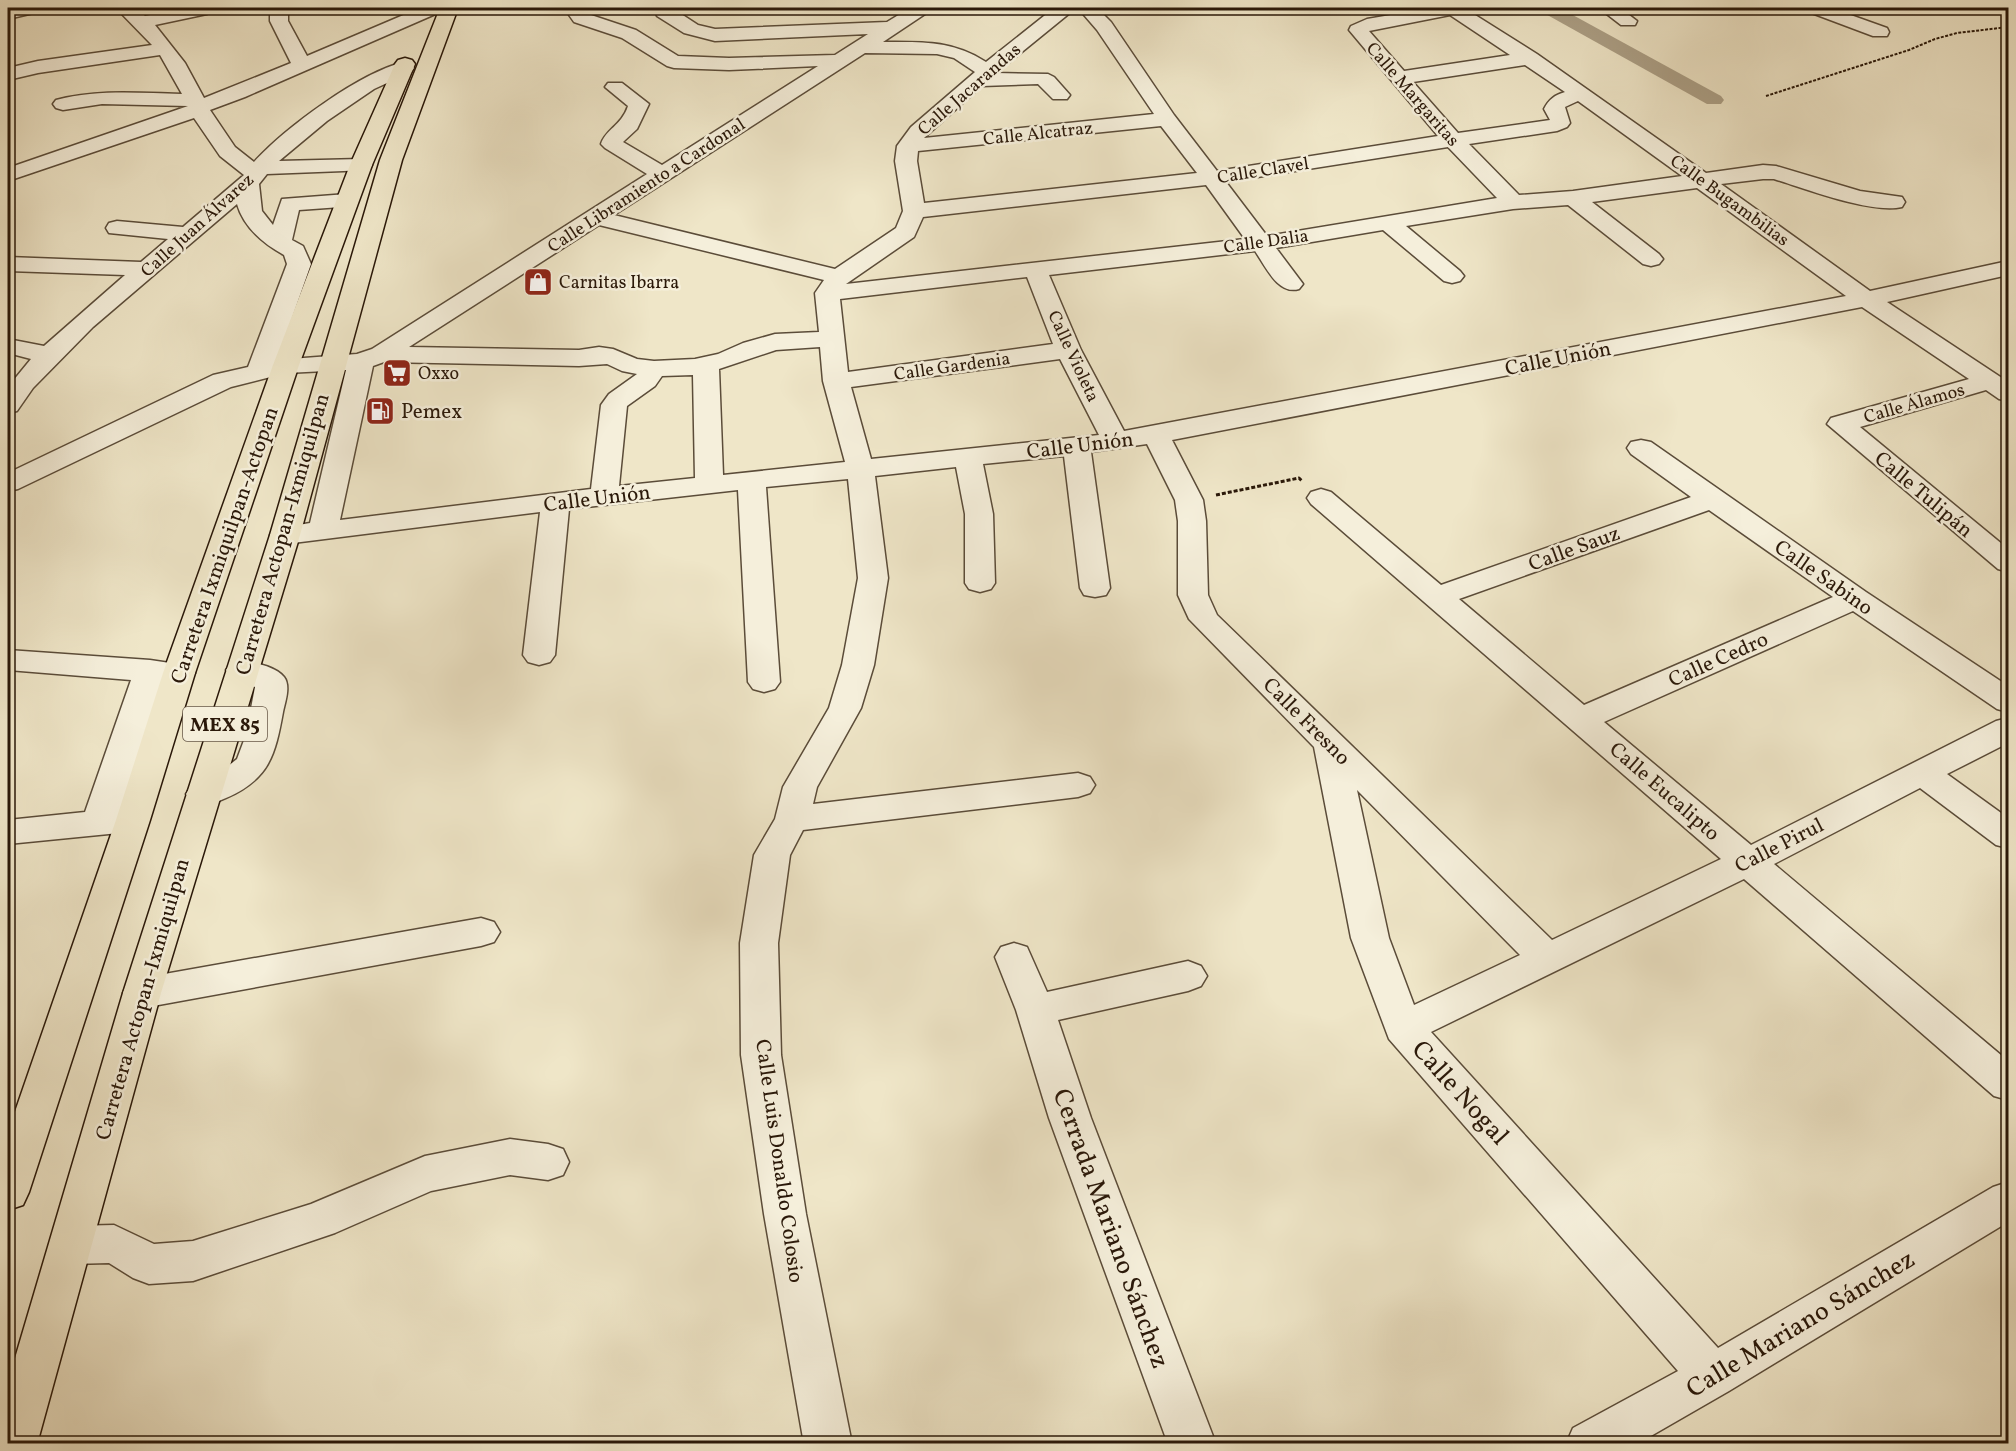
<svg xmlns="http://www.w3.org/2000/svg" width="2016" height="1451" font-family="Vollkorn,serif">
  <style>
    .lines { fill: none; stroke-linecap: round; stroke-linejoin: round }
    .canal { fill: #aca087; fill-rule: evenodd }
    .minor-casing { stroke: #5b4c39; stroke-width: 3 }
    .major-casing { stroke: #2a1809; stroke-width: 3 }
    .path-far1 { stroke: #2a1809; stroke-width: 2; stroke-dasharray: 3 1.5; stroke-linecap: butt }
    .path { stroke: #2a1809; stroke-width: 3; stroke-dasharray: 4 2; stroke-linecap: butt }
    .minor { fill: #f5efdb; fill-rule: evenodd }
    .major { fill: #efe6c8; fill-rule: evenodd }
    .labels { text-anchor: middle; stroke-width: 5; stroke-linejoin: round; paint-order: stroke }
    .far-street-label { font-size: 18px; fill: #2a1809; stroke: #f5efdb }
    .far-poi-label { font-size: 18px; fill: #2a1809; stroke: #f5efdb; text-anchor: start }
    .shield { fill: #f5efdb; stroke: #675848; stroke-width: 1.5 }
    .shield-label { font-size: 20px; font-weight: bold; fill: #2a1809 }
    .street-label { font-size: 21px; fill: #2a1809; stroke: #f5efdb }
    .poi-label { font-size: 21px; fill: #2a1809; stroke: #f5efdb; text-anchor: start }
    .near-street-label { font-size: 26px; fill: #2a1809; stroke: #f5efdb }
  </style>
  <rect width="100%" height="100%" fill="#efe6c8"/>
  <filter id="stains"><feTurbulence type="fractalNoise" baseFrequency=".00333" numOctaves="4"/><feColorMatrix values="0 0 0 0 .2 0 0 0 0 .09 0 0 0 0 .02 0 0 0 .5 -.17"/></filter>
  <radialGradient id="worn" r=".72"><stop offset=".6" stop-color="#630" stop-opacity="0"/><stop offset="1" stop-color="#630" stop-opacity=".3"/></radialGradient>
  <g class="lines">
    <!-- canal -->
    <polygon class="canal" points="1539,8 1560,8 1721,96 1724,100 1721,104 1707,104 1542,12"/>
    <!-- minor casing -->
    <g class="minor-casing">
      <g id="minor">
        <polygon points="12,8 41,8 38,12 8,19 8,9"/>
        <path d="M116 8H136L145 16 186 8H208L210 10 207 14 155 25 185 63 204 98 291 63 270 21V8H288V21L307 56 420 8H443L440 12 245 97 210 110 235 147 254 162C285 128 359 73 404 62L411 64 414 68 411 72 374 89 327 121 279 161 361 159 369 160 372 165 369 170 267 174 259 184 262 211 273 225 282 199 347 194 355 196 358 201 355 206 299 210 292 240 303 246 311 264 277 360 357 354 372 349 647 174 605 148 601 144C605 130 622 125 628 106L605 87 608 83H622L649 104 637 129 623 142 662 165 818 66 729 70 674 68 667 66 622 38 574 22 564 8H582L588 14 636 30 678 56 729 58 835 55 868 34 715 41 684 33 657 16 654 8H672L698 25 715 29 887 22 910 8H931L928 12 883 42C922 42 952 40 986 62L1054 8H1074L1071 12 996 73 1048 74 1054 77 1070 95 1067 99H1053L1038 84 982 86 924 138 1154 114 1097 30 1078 8H1097L1111 22 1174 115 1217 171 1438 136 1349 30 1351 26 1367 19 1432 8H1464L1537 54 1706 173 1763 165 1776 166 1860 191 1902 197 1905 202 1902 207C1871 214 1806 189 1774 179H1763L1721 184 1870 291 2008 261V275L1887 302 2008 382V401L1999 399 1986 390 1860 427 2008 549V572L1998 569 1827 424 1831 418 1969 379 1862 307 1172 440 1203 500 1206 521 1208 595 1217 615 1552 940 1721 859 1311 504 1307 498 1311 492 1321 489 1331 492 1441 585 1691 497 1631 454 1627 448 1631 442 1641 440 1651 442 1866 592 2008 686V712L1997 709 1853 611 1604 722 1751 845 1996 721 2008 718V743L1947 774 2008 818V848L1996 845 1920 788 1774 864 2008 1061V1100L1994 1096 1744 879 1431 1032 1718 1348 1993 1187 2008 1182V1222L1729 1391 1637 1444H1566L1573 1428 1678 1371 1389 1039 1351 938 1314 747 1189 619 1178 595V521L1175 500 1147 444 1091 452 1110 588 1106 595 1095 597 1084 595 1080 588 1064 456 983 464 993 514 995 583 991 589 980 592 969 589 965 583V514L956 467 875 476 888 578 874 665 861 708 817 787 813 804 1078 773 1090 777 1095 785 1090 793 1078 797 803 830 790 855 778 943 781 1055 806 1214 852 1444H804L764 1214 741 1055 740 943 754 855 775 819 783 787 829 708 842 665 858 578 848 479 766 487 780 682 775 689 764 692 753 689 748 682 738 490 569 509 555 655 550 662 539 665 528 662 523 655 540 512 285 544 275 541 270 535 275 529 310 523 346 370 286 373 231 387 18 489 8 491V473L213 375 248 367 287 264 284 255C264 244 244 228 237 204L93 327 33 388 17 411 8 413V387L31 359 8 353V339L44 346 125 275 8 271V257L141 262 168 239 109 233 106 228 109 223 117 221 183 227 244 175 220 156 194 118 8 181V168L188 106 102 104 63 110 56 108 53 104 56 100C97 89 140 93 182 94L160 55 38 73 8 80V68L38 61 152 45ZM1450 15 1510 55 1404 71 1369 31ZM865 53 937 54 954 58 975 72 911 127 897 146 895 161 903 211 896 228 835 269 614 215ZM1525 65 1565 92C1555 95 1549 99 1544 109L1550 120 1458 133 1413 82ZM1578 101 1682 176 1573 191 1519 195 1469 144 1557 131 1567 127 1570 123 1565 107ZM1161 126 1197 173 924 203 917 161 918 151ZM1448 147 1497 198 1267 236 1226 182ZM1206 185 1245 239 846 284 914 237 923 217ZM1697 188 1846 296 1124 431 1081 350 1049 275 1255 251C1266 267 1278 295 1299 289L1303 284 1276 248 1383 230 1444 281 1452 283 1460 281 1464 276 1460 271 1406 226 1513 209 1568 205 1643 264 1651 266 1659 264 1663 259 1659 254 1592 202ZM599 225 824 280 815 293 819 332 775 334 743 343 718 354 695 359 654 361 637 359 613 349 599 347 579 350 409 347ZM1027 277 1053 344 848 372 840 299ZM820 347 823 381 845 462 723 475 719 369 776 350ZM1060 359 1099 435 871 459 851 387ZM384 362 579 366 607 364 622 371 637 374 609 394 601 405 591 489 340 520 373 366ZM693 375 695 478 619 486 627 406 655 386 662 376ZM1709 510 1833 597 1584 705 1459 599ZM1357 790 1520 955 1414 1005 1389 938Z"/>
        <polygon points="1599,8 1620,8 1637,21 1635,25 1621,25"/>
        <polygon points="1806,8 1831,8 1887,28 1889,32 1887,36 1873,36 1809,12"/>
        <polygon points="8,650 150,660 190,666 195,673 190,680 179,683 162,682 121,809 131,812 136,821 131,830 119,833 8,844 8,820 85,812 131,680 8,670"/>
        <path d="M242 660C255 663 275 666 284 677 291 686 285 702 283 712 275 756 269 779 226 798 213 804 205 806 191 802L186 794 191 786 223 770 237 759 246 735 255 687 231 677 226 670 231 663Z"/>
        <polygon points="481,918 494,922 500,932 494,942 481,946 142,1008 128,1004 123,993 128,982 142,978"/>
        <polygon points="1014,943 1027,947 1047,992 1188,961 1201,966 1207,976 1201,986 1188,991 1058,1020 1091,1118 1216,1444 1168,1444 1049,1118 1016,1010 995,957 1001,947"/>
        <polygon points="510,1139 548,1144 563,1149 569,1162 563,1175 548,1180 510,1175 431,1191 335,1233 193,1281 149,1284 133,1278 109,1263 71,1264 56,1259 49,1245 56,1231 71,1226 114,1225 154,1244 193,1241 311,1204 425,1156"/>
      </g>
    </g>
    <!-- major casing -->
    <g class="major-casing">
      <g id="major">
        <polygon points="440,8 458,8 402,160 300,535 161,993 37,1444 8,1444 8,1382 123,993 270,535 380,160"/>
        <polygon points="405,58 412,60 415,64 372,165 299,365 195,673 150,820 29,1192 23,1205 8,1210 8,1132 116,820 163,673 273,365 350,165 395,64 398,60"/>
      </g>
    </g>
    <!-- path-far1 -->
    <polyline class="path-far1" points="1766,96 1909,50 1935,39 1957,33 2008,27"/>
    <!-- path -->
    <polyline class="path" points="1216,495 1299,478 1302,481"/>
    <!-- minor -->
    <use href="#minor" class="minor"/>
    <!-- major -->
    <use href="#major" class="major"/>
  </g>
  <!-- icons -->
  <defs>
    <g id="shop-square" transform="scale(1.5)"><rect x="-9" y="-9" width="18" height="18" rx="4" fill="#8f2418" stroke="#f5efdb"/><path d="M-5-2.5h2.3a2.7 3.5 0 0 1 5.4 0H5L5.5 6h-11ZM-1.5-2.5h3a1.5 2.3 0 0 0-3 0Z" fill="#fff"/></g>
    <g id="supermarket-square" transform="scale(1.5)"><rect x="-9" y="-9" width="18" height="18" rx="4" fill="#8f2418" stroke="#f5efdb"/><path d="M-6-5.5h2.5l.6 2H6L4.5 2H-2.5L-4.4-4H-6ZM-1.5 3.2a1.3 1.3 0 1 0 .1 0ZM3 3.2a1.3 1.3 0 1 0 .1 0Z" fill="#fff"/></g>
    <g id="fuel-square" transform="scale(1.5)"><rect x="-9" y="-9" width="18" height="18" rx="4" fill="#8f2418" stroke="#f5efdb"/><path d="M-5.5-6h7V0h2V4h1.3V-2.5L3-4.5l.8-.8L6-3V5H2.5V1h-1V6h-7ZM-4.2-4.7v3.2H.2V-4.7Z" fill="#fff"/></g>
  </defs>
  <g fill-rule="evenodd">
    <use href="#shop-square" x="538" y="282"/>
    <use href="#supermarket-square" x="397" y="373"/>
    <use href="#fuel-square" x="380" y="411"/>
  </g>
  <g class="labels">
    <!-- far-street labels -->
    <g class="far-street-label">
      <text transform="translate(969 89) rotate(-41)" y="6">Calle Jacarandas</text>
      <text transform="translate(1413 94) rotate(49)" y="6">Calle Margaritas</text>
      <text transform="translate(1038 133) rotate(-6)" y="6">Calle Alcatraz</text>
      <text transform="translate(1263 170) rotate(-9)" y="6">Calle Clavel</text>
      <text transform="translate(646 185) rotate(-33)" y="6">Calle Libramiento a Cardonal</text>
      <text transform="translate(1730 200) rotate(36)" y="6">Calle Bugambilias</text>
      <text transform="translate(197 225) rotate(-42)" y="6">Calle Juan Álvarez</text>
      <text transform="translate(1266 241) rotate(-8)" y="6">Calle Dalia</text>
      <text transform="translate(1074 356) rotate(65)" y="6">Calle Violeta</text>
      <text transform="translate(952 366) rotate(-8)" y="6">Calle Gardenia</text>
      <text transform="translate(1914 403) rotate(-16)" y="6">Calle Álamos</text>
    </g>
    <!-- far-poi labels -->
    <g class="far-poi-label">
      <text x="559" y="288">Carnitas Ibarra</text>
      <text x="418" y="379">Oxxo</text>
    </g>
    <!-- shield labels -->
    <rect class="shield" x="183" y="707" width="84" height="34" rx="4.5"/>
    <g class="shield-label">
      <text x="225" y="731">MEX 85</text>
    </g>
    <!-- street labels -->
    <g class="street-label">
      <text transform="translate(1558 358) rotate(-11)" y="7">Calle Unión</text>
      <text transform="translate(1080 445) rotate(-7)" y="7">Calle Unión</text>
      <text transform="translate(1924 494) rotate(40)" y="7">Calle Tulipán</text>
      <text transform="translate(597 498) rotate(-7)" y="7">Calle Unión</text>
      <text transform="translate(282 534) rotate(-74)" y="7">Carretera Actopan-Ixmiquilpan</text>
      <text transform="translate(224 545) rotate(-71)" y="7">Carretera Ixmiquilpan-Actopan</text>
      <text transform="translate(1574 548) rotate(-20)" y="7">Calle Sauz</text>
      <text transform="translate(1824 577) rotate(35)" y="7">Calle Sabino</text>
      <text transform="translate(1718 659) rotate(-24)" y="7">Calle Cedro</text>
      <text transform="translate(1307 721) rotate(45)" y="7">Calle Fresno</text>
      <text transform="translate(1665 791) rotate(41)" y="7">Calle Eucalipto</text>
      <text transform="translate(1779 845) rotate(-27)" y="7">Calle Pirul</text>
      <text transform="translate(142 999) rotate(-74)" y="7">Carretera Actopan-Ixmiquilpan</text>
      <text transform="translate(780 1161) rotate(82)" y="7">Calle Luis Donaldo Colosio</text>
    </g>
    <!-- poi labels -->
    <g class="poi-label">
      <text x="401" y="418">Pemex</text>
    </g>
    <!-- near-street labels -->
    <g class="near-street-label">
      <text transform="translate(1461 1092) rotate(48)" y="9">Calle Nogal</text>
      <text transform="translate(1112 1228) rotate(70)" y="9">Cerrada Mariano Sánchez</text>
      <text transform="translate(1800 1323) rotate(-31)" y="9">Calle Mariano Sánchez</text>
    </g>
  </g>
  <!-- margin -->
  <rect width="2016" height="1451" fill="none" stroke="#efe6c8" stroke-width="30"/>
  <rect x="9" y="9" width="1998" height="1433" fill="none" stroke="#2a1809" stroke-width="3"/>
  <rect x="15" y="15" width="1986" height="1421" fill="none" stroke="#2a1809" stroke-width="1.5"/>
  <rect width="100%" height="100%" filter="url(#stains)"/>
  <rect width="100%" height="100%" fill="url(#worn)"/>
</svg>
